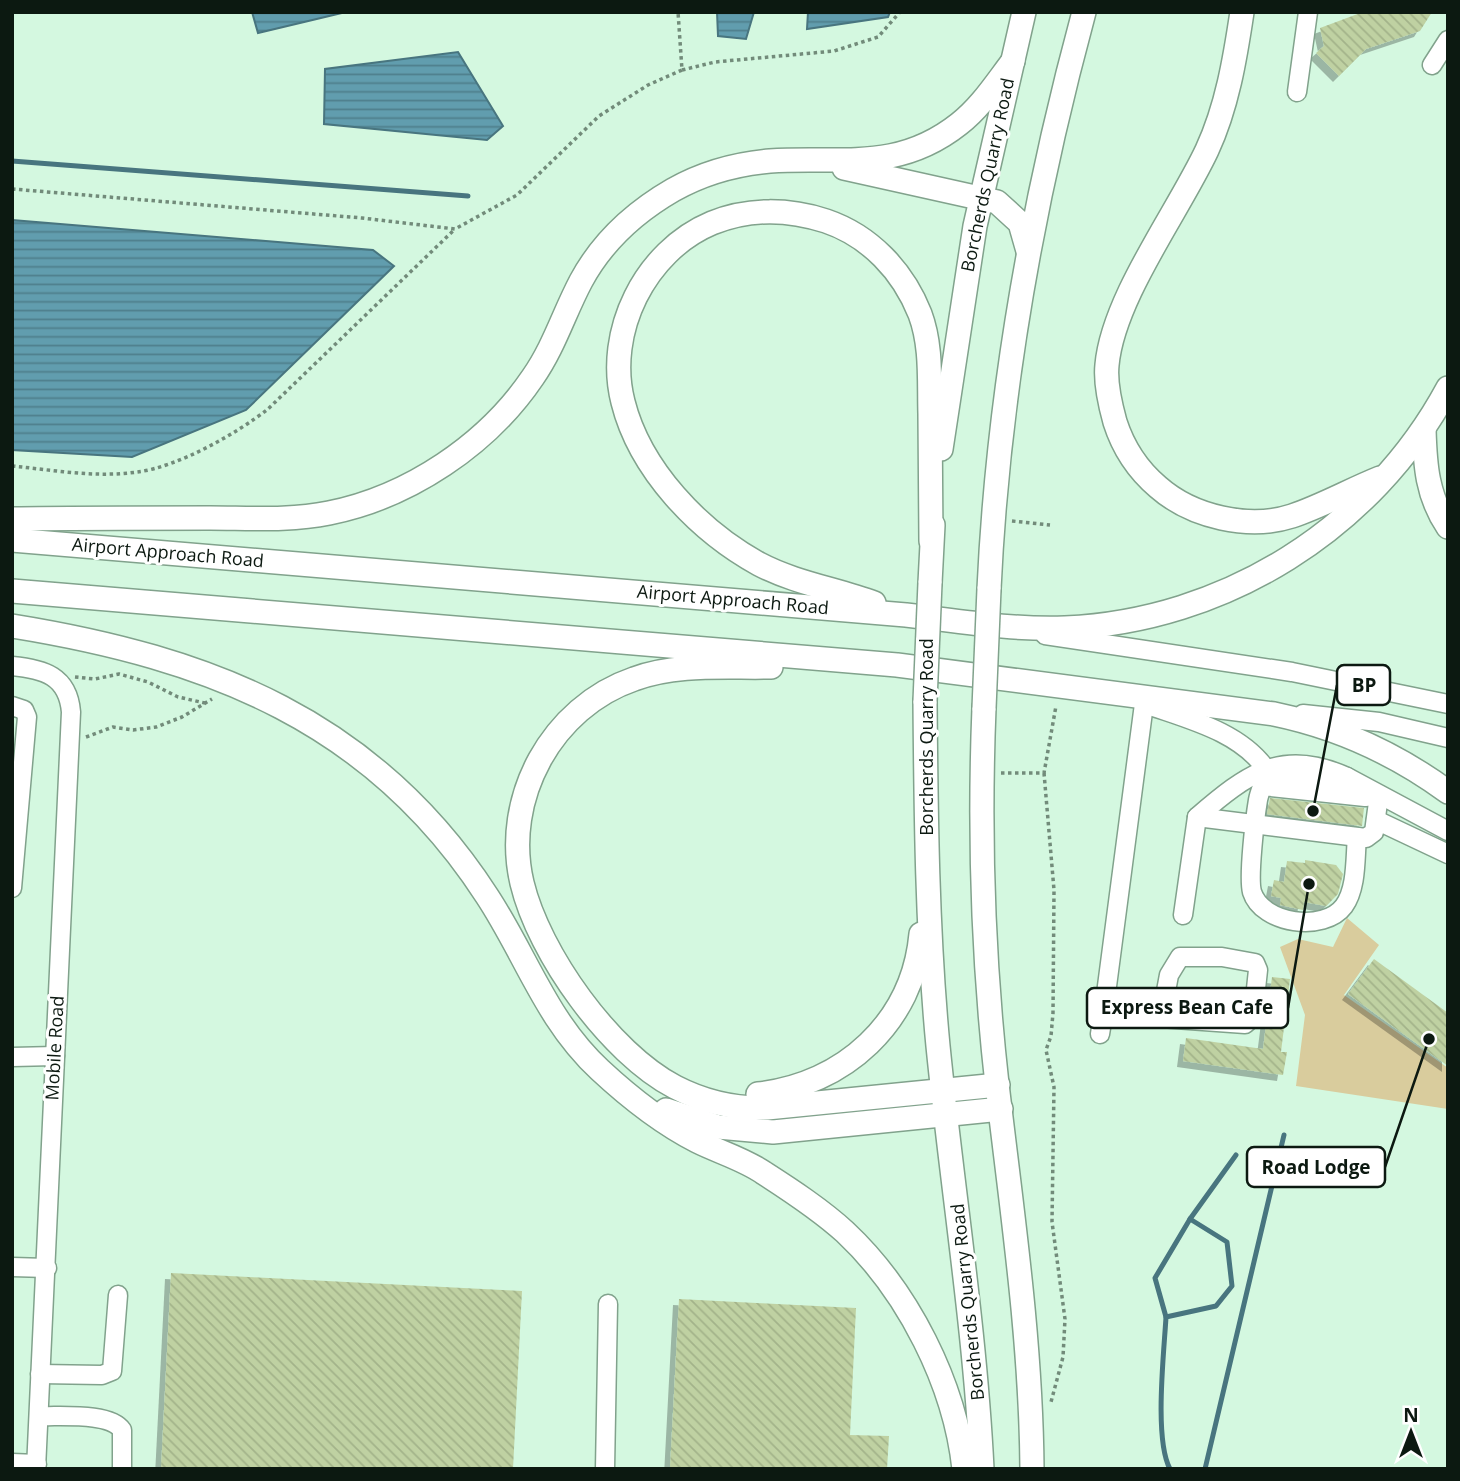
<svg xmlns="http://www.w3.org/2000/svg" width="1460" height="1481" font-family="'Open Sans',sans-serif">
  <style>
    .green { fill: #d9cc9d }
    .water { fill: url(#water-rules); stroke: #48757f; stroke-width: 2 }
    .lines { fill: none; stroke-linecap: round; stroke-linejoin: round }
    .stream { stroke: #48757f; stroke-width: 5 }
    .building { fill: url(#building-back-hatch); filter: url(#shadow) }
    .minor-casing { stroke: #81a28c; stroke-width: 21 }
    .major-casing { stroke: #81a28c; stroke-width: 26 }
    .path { stroke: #728b7a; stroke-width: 3.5; stroke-dasharray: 3.5 3.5; stroke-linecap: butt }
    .minor { stroke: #fff; stroke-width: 18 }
    .major { stroke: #fff; stroke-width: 23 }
    .major-bridge-casing { stroke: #81a28c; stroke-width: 26; stroke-linecap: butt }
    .major-bridge { stroke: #fff; stroke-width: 23 }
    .labels { text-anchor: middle; stroke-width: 6; stroke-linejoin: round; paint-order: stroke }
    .street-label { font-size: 18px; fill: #0c1911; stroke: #fff }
    .leader { fill: none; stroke: #0c1911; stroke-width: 2.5 }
    .callout-dot { fill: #0c1911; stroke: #fff; stroke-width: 2.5 }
    .callout { fill: #fff; stroke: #0c1911; stroke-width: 2.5 }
    .callout-label { font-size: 19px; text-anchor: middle; font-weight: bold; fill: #0c1911 }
  </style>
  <defs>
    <pattern id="water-rules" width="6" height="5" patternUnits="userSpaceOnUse" patternTransform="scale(1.75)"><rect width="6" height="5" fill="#619dae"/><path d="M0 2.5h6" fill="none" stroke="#4e7f8c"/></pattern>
    <pattern id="building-back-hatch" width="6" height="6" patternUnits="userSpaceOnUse" patternTransform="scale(1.75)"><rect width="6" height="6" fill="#bfd1a2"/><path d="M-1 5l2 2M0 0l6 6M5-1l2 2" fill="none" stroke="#a3b38a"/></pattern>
    <filter id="shadow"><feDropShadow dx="-6" dy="6" stdDeviation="0" flood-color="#0004"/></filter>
  </defs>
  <rect width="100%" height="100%" fill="#d4f8e0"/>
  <!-- green -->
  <polygon class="green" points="1347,918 1379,945 1344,995 1448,1068 1448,1109 1296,1086 1305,1015 1280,947 1298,939 1333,947"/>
  <!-- water -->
  <g class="water">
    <polygon points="252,12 346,12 258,33"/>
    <polygon points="717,12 754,12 746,39 718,36"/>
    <polygon points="808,12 890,12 888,17 807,29"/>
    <polygon points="458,52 503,126 487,140 324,124 325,69"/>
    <polygon points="12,220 373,250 394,266 246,410 132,457 12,450"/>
  </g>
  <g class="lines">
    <!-- stream -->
    <g class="stream">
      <polyline points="12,161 468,196"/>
      <polyline points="1166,1317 1155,1278 1190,1219 1236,1155"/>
      <path d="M1170 1469C1154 1439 1164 1353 1166 1317L1216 1306 1232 1286 1227 1242 1190 1219"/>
      <polyline points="1205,1469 1284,1135"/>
    </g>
  </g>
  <!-- building -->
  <g class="building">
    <polygon points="1363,12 1432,12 1420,31 1366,49 1339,76 1316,53 1324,46 1320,28"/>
    <polygon points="1270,798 1364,808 1362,826 1267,814"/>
    <polygon points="1305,860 1336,865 1343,874 1338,894 1326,906 1304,902 1303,910 1280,905 1281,898 1271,896 1274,880 1284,882 1287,861 1305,863"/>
    <polygon points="1374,959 1448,1013 1448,1066 1348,994"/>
    <polygon points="1272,977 1290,979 1281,1052 1287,1052 1283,1075 1183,1061 1186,1038 1263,1049"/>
    <polygon points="171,1273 522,1291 513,1469 161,1469"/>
    <polygon points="679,1299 856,1308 850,1435 889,1436 887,1469 670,1469"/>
  </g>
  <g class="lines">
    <!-- minor casing -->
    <g class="minor-casing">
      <g id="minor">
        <polyline points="1432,65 1448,40"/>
        <polyline points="1297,92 1308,12"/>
        <polyline points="1045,635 1292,672 1448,704"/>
        <path d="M12 666C44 669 68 676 71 712L36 1469"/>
        <polyline points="1144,704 1104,1009 1161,1018 1245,1024 1253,1017 1258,970 1255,963 1222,957 1180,957 1169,975 1161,1018"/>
        <path d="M1145 704C1187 719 1239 731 1266 769 1266 780 1260 789 1258 800 1255 818 1248 877 1252 892 1262 924 1324 933 1344 906 1357 888 1355 858 1357 837"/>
        <polyline points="12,706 24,710 27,717 12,888"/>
        <polyline points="1303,714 1379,722 1448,738"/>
        <polyline points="1267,769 1312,778 1347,777 1448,831"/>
        <polyline points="1262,786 1365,797 1379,795"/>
        <polyline points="1197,817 1366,838 1374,832 1379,795"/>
        <polyline points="1376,820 1448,854"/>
        <path d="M1183 915 1197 817C1247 774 1282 747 1347 777"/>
        <polyline points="1100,1034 1104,1009"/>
        <polyline points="12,1057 55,1056"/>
        <polyline points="12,1267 47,1268"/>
        <polyline points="40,1374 102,1375 112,1371 118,1295"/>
        <path d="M39 1416C59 1417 110 1412 122 1430V1469"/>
        <polyline points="12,1463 37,1464"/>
        <polyline points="605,1469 608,1304"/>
      </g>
    </g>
    <!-- major casing -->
    <g class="major-casing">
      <g id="major">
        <path d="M1242 12C1235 59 1227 107 1207 150 1178 212 1113 298 1107 365 1105 383 1110 404 1115 422 1123 447 1138 470 1158 487 1192 517 1249 530 1292 516 1322 506 1350 490 1380 478"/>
        <polyline points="844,168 997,202 1020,223 1028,251"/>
        <path d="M1424 429C1425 465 1427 496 1448 527"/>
        <polyline points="941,449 975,226 1024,12"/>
        <path d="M12 519C78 518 144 518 210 518 249 518 290 521 329 513 409 497 487 445 533 377 554 347 564 313 581 281 602 242 635 212 673 190 703 173 735 164 770 161 840 156 897 173 959 124 981 107 996 83 1013 61"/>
        <path d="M12 540 906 615C959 621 1012 630 1065 628 1225 621 1372 529 1448 388"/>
        <polyline points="930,583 933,525"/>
        <path d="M989 589C998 394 1033 200 1084 12"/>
        <path d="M12 591 897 665 1274 714C1337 727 1396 754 1448 792"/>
        <path d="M874 603C836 589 795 583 759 564 699 531 640 470 623 402 605 332 645 251 712 223 749 208 789 209 826 221 870 236 903 271 920 314 932 346 929 381 930 414 930 456 931 498 931 541"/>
        <path d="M12 626C210 658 374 721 487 896 526 955 546 1020 600 1070 629 1097 662 1123 697 1141 719 1152 744 1159 764 1173 792 1191 821 1210 845 1232 908 1291 955 1384 964 1469"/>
        <path d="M771 667C726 668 677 663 634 679 552 707 502 798 522 883 539 954 610 1053 675 1087 704 1102 735 1109 767 1108L998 1085"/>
        <path d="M925 701C926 816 927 931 938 1046 952 1187 975 1327 982 1469"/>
        <path d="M984 708C979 832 983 960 997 1084 1012 1212 1031 1339 1032 1469"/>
        <path d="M758 1094C844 1085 913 1022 921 934"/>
        <polyline points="666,1110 718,1127 773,1132 1001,1109"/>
      </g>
    </g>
    <!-- path -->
    <g class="path">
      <polyline points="682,70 715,62 834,51 878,37 900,12"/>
      <polyline points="12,189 362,218 455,229 517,195 599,116 648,85 682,70 678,12"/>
      <path d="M12 466C53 470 96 478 137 472 178 467 236 434 268 409L454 230"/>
      <polyline points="1012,521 1050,525"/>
      <polyline points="75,677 95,679 119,674 148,682 178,697 205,703"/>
      <polyline points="86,737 113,727 133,730 156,727 182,717 212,699"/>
      <polyline points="1001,773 1044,773 1056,706"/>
      <polyline points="1044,773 1054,890 1053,1013 1051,1036 1046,1050 1054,1087 1052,1222 1065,1319 1063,1357 1051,1402"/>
    </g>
    <!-- minor -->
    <use href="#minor" class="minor"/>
    <!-- major -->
    <use href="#major" class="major"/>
    <!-- major-bridge casing -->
    <g class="major-bridge-casing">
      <g id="major-bridge">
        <polyline points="925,701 930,583"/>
        <polyline points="984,708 989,589"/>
      </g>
    </g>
    <!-- major-bridge -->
    <use href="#major-bridge" class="major-bridge"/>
  </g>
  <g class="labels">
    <!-- street labels -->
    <g class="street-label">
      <text transform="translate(988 175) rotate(-78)" y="6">Borcherds Quarry Road</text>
      <text transform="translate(168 553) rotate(5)" y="6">Airport Approach Road</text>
      <text transform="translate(733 600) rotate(5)" y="6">Airport Approach Road</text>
      <text transform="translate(927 737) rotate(-90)" y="6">Borcherds Quarry Road</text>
      <text transform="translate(55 1048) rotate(-87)" y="6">Mobile Road</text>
      <text transform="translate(968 1302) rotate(-96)" y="6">Borcherds Quarry Road</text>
    </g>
  </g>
  <!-- callouts -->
  <path class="leader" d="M1313 811L1337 685M1309 884L1288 1008M1429 1039L1385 1167"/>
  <g class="callout-dot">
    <circle cx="1313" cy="811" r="7"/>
    <circle cx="1309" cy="884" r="7"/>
    <circle cx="1429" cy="1039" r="7"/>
  </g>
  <g class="callout">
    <rect x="1337" y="665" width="53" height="40" rx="7"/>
    <rect x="1087" y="988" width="201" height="40" rx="7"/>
    <rect x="1247" y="1147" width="138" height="40" rx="7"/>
  </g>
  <g class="callout-label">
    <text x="1364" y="692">BP</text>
    <text x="1187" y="1014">Express Bean Cafe</text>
    <text x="1316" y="1174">Road Lodge</text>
  </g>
  <!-- border -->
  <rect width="1460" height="1481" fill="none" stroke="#0c1911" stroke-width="28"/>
  <!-- north arrow -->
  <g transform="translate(1411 1432)" stroke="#ffffff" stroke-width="5" paint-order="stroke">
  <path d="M0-5L12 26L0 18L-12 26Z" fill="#0c1911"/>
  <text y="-10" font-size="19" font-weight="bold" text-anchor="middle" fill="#0c1911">N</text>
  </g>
</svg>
